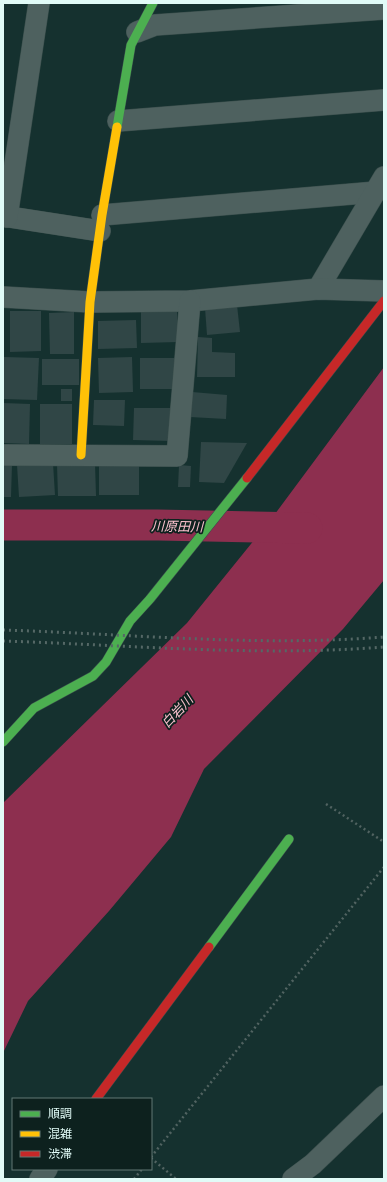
<svg xmlns="http://www.w3.org/2000/svg" width="387" height="1182" font-family="Montserrat,'Noto Sans JP',sans-serif">
  <style>
    .water { fill: #8d2f4f }
    .lines { fill: none; stroke-linecap: round; stroke-linejoin: round }
    .river { stroke: #8d2f4f; stroke-width: 31 }
    .building { fill: #304646 }
    .street-casing { stroke: #3a4e4c; stroke-width: 22 }
    .fast-casing { stroke: #3a4e4c; stroke-width: 10 }
    .slow-casing { stroke: #3a4e4c; stroke-width: 10 }
    .jam-casing { stroke: #3a4e4c; stroke-width: 10 }
    .path { stroke: #516361; stroke-width: 2.5; stroke-dasharray: 2 3; stroke-linecap: butt }
    .street { stroke: #4e615f; stroke-width: 21 }
    .fast { stroke: #4caf50; stroke-width: 9 }
    .slow { stroke: #ffc107; stroke-width: 9 }
    .jam { stroke: #c62828; stroke-width: 9 }
    .rail { stroke: #556866; stroke-width: 3; stroke-dasharray: 2 4; stroke-linecap: butt }
    .labels { text-anchor: middle; stroke-width: 3.5; stroke-linejoin: round; paint-order: stroke }
    .water-label { font-size: 13px; font-style: italic; fill: #fcc1ce; stroke: #0d211e }
  </style>
  <rect width="100%" height="100%" fill="#15312f"/>
  <!-- water -->
  <polygon class="water" points="384,367 384,580 343,629 204,769 171,837 109,911 28,1001 3,1053 3,803 187,623 272,518"/>
  <g class="lines">
    <!-- river -->
    <polyline class="river" points="3,525 158,525 307,528"/>
  </g>
  <!-- building -->
  <g class="building">
    <polygon points="237,305 240,332 207,335 205,308"/>
    <polygon points="10,311 41,311 41,351 10,352"/>
    <polygon points="141,311 177,311 178,342 141,343"/>
    <polygon points="74,312 74,354 50,354 49,313"/>
    <polygon points="136,320 137,348 98,349 98,321"/>
    <polygon points="198,337 212,338 212,352 235,353 235,377 197,377"/>
    <polygon points="4,357 39,358 37,400 3,399"/>
    <polygon points="132,357 133,392 99,393 98,358"/>
    <rect x="140" y="358" width="35" height="31"/>
    <rect x="42" y="359" width="37" height="26"/>
    <rect x="61" y="389" width="11" height="12"/>
    <polygon points="192,392 227,395 226,419 190,417"/>
    <polygon points="94,400 125,400 124,426 93,425"/>
    <polygon points="3,403 30,404 29,444 3,443"/>
    <rect x="40" y="404" width="32" height="40"/>
    <polygon points="134,408 171,408 171,441 133,440"/>
    <polygon points="201,442 247,443 224,483 199,482"/>
    <polygon points="53,463 55,495 19,497 17,465"/>
    <polygon points="3,464 12,464 11,497 3,497"/>
    <polygon points="95,464 96,496 58,496 57,465"/>
    <rect x="99" y="465" width="40" height="30"/>
    <polygon points="179,465 191,466 190,487 178,487"/>
  </g>
  <g class="lines">
    <!-- street casing -->
    <g class="street-casing">
      <g id="street">
        <polyline points="137,32 155,25 384,9"/>
        <polyline points="118,121 384,100"/>
        <polyline points="102,215 376,192"/>
        <polyline points="3,216 100,231"/>
        <polyline points="7,217 39,3"/>
        <polyline points="318,289 384,177"/>
        <polyline points="3,297 90,302 190,301 318,289 384,291"/>
        <polyline points="3,455 177,456 190,301"/>
        <polyline points="40,1179 47,1169"/>
        <polyline points="293,1179 313,1164 384,1096"/>
      </g>
    </g>
    <!-- fast casing -->
    <g class="fast-casing">
      <g id="fast">
        <polyline points="117,127 131,45 153,3"/>
        <polyline points="3,742 34,708 93,676 106,662 130,621 150,599 247,478"/>
        <polyline points="209,947 289,839"/>
      </g>
    </g>
    <!-- slow casing -->
    <g class="slow-casing">
      <polyline id="slow" points="81,455 90,302 102,215 117,127"/>
    </g>
    <!-- jam casing -->
    <g class="jam-casing">
      <g id="jam">
        <polyline points="247,478 384,301"/>
        <polyline points="96,1099 209,947"/>
      </g>
    </g>
    <!-- path -->
    <g class="path">
      <polyline points="326,804 384,842"/>
      <polyline points="151,1157 384,867"/>
      <polyline points="151,1158 176,1179"/>
      <polyline points="134,1179 142,1169"/>
    </g>
    <!-- street -->
    <use href="#street" class="street"/>
    <!-- fast -->
    <use href="#fast" class="fast"/>
    <!-- slow -->
    <use href="#slow" class="slow"/>
    <!-- jam -->
    <use href="#jam" class="jam"/>
    <!-- rail -->
    <g class="rail">
      <path d="M3 630C130 634 258 647 384 637"/>
      <path d="M3 641C130 645 257 657 384 647"/>
    </g>
  </g>
  <g class="labels">
    <!-- water labels -->
    <g class="water-label">
      <text transform="translate(177 526) rotate(1)" y="5">川原田川</text>
      <text transform="translate(177 711) rotate(-47)" y="5">白岩川</text>
    </g>
  </g>
  <!-- border -->
  <rect width="387" height="1182" fill="none" stroke="#e1fbf7" stroke-width="8"/>
  <!-- legend -->
  <rect x="12" y="1098" width="140" height="72" fill="#0d211e" stroke="#627875"/>
  <rect x="20" y="1111" width="20" height="6" fill="#4caf50" stroke="#627875"/>
  <text x="48" y="1118" font-size="12" fill="#e1fbf7">順調</text>
  <rect x="20" y="1131" width="20" height="6" fill="#ffc107" stroke="#627875"/>
  <text x="48" y="1138" font-size="12" fill="#e1fbf7">混雑</text>
  <rect x="20" y="1151" width="20" height="6" fill="#c62828" stroke="#627875"/>
  <text x="48" y="1158" font-size="12" fill="#e1fbf7">渋滞</text>
</svg>
